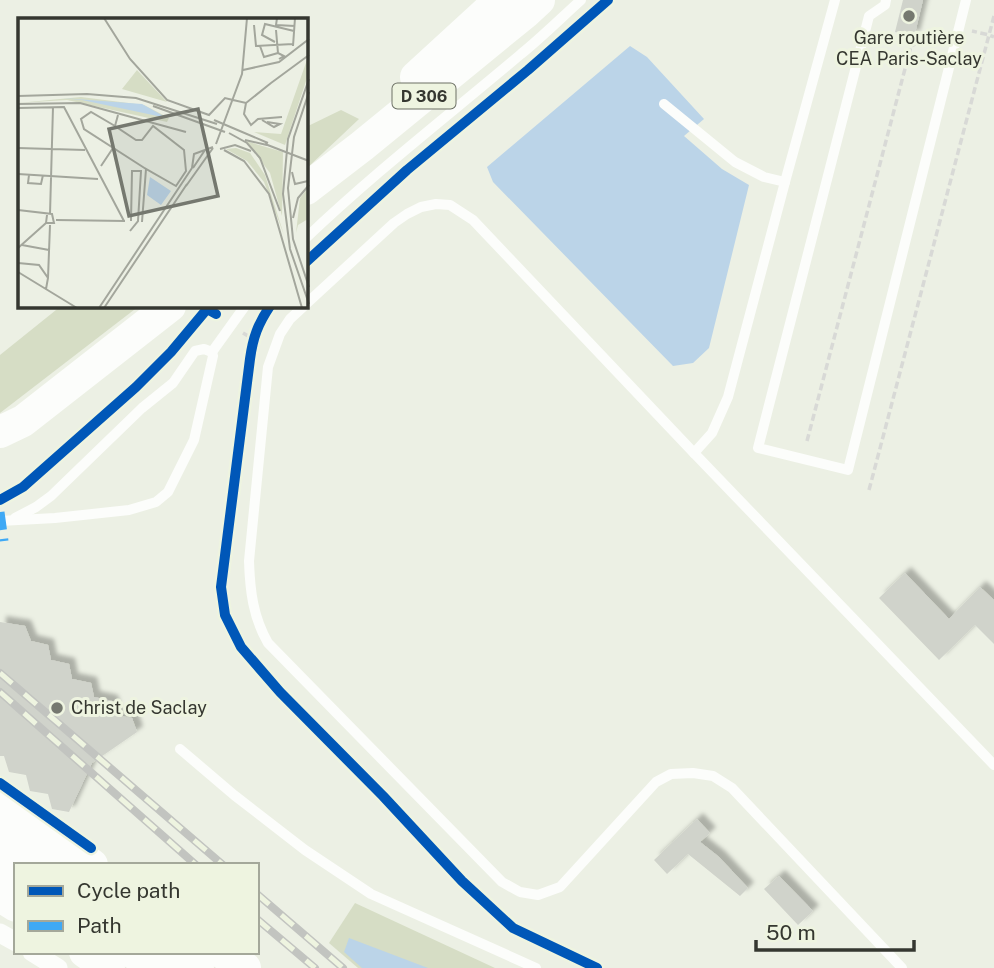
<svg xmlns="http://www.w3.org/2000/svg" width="994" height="968" font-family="'Public Sans',sans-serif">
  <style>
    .green { fill: #d6ddc5 }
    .water { fill: #bbd4e8 }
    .building { fill: #d0d3cb; filter: url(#shadow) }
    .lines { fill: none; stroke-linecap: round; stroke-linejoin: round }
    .path { stroke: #d8d9d6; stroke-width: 3.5; stroke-dasharray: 7 3.5; stroke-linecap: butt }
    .lane { stroke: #fcfdfb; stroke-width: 10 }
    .street { stroke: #fcfdfb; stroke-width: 19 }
    .primary { stroke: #fcfdfb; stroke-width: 32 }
    .rail-casing { stroke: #c2c4c0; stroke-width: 8 }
    .rail { stroke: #eef4e0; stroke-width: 5; stroke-dasharray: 16; stroke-linecap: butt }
    .quiet { stroke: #3fa9f5; stroke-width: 9; stroke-dasharray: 18 9; stroke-linecap: butt }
    .cycleway-casing { stroke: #eef4e0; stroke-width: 15 }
    .cycleway { stroke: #0057b8; stroke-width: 10 }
    .poi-dot { fill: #75786f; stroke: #eef4e0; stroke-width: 2.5 }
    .labels { text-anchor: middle; stroke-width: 6; stroke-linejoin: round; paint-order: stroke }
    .shield { fill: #eef4e0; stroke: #6c7065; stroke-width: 2 }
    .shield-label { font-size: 16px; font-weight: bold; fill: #353730 }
    .poi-label { font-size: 18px; fill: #353730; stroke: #eef4e0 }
    .inset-road { fill: none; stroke: #a3a69c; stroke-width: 2 }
    .view { fill: #75786f; fill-opacity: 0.15; stroke: #75786f; stroke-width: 3.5 }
    .inset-edge { fill: none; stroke: #353730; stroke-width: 3.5 }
  </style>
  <defs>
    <filter id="shadow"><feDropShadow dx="6" dy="-6" stdDeviation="2" flood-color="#0004"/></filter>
  </defs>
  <rect width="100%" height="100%" fill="#ecf0e4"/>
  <!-- green -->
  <g class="green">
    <polygon points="341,110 359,119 306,169 306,127"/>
    <polygon points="61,306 139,306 0,413 0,355"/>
    <polygon points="355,903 495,968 358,968 329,943"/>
  </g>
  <!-- water -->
  <g class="water">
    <polygon points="630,46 647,57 704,119 684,136 722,169 749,185 709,348 693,363 673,366 493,182 487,167"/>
    <polygon points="349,938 428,968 362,968 344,952"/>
  </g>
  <!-- building -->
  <g class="building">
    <polygon points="903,0 923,0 914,37 895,32"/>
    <polygon points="905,573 949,619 980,587 994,600 994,644 975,625 939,660 879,598"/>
    <polygon points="0,622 25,626 31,641 48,645 51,660 69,664 72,679 91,683 94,697 112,701 116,715 132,718 137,732 92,763 69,812 52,809 48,794 30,791 26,775 9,772 4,756 0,756"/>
    <polygon points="697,819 710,833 700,842 719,857 748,888 740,896 688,854 667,874 654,860"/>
    <polygon points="779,876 813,911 798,925 764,889"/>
  </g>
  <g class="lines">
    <!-- path -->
    <g class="path">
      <polyline points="994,16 989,35 994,37"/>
      <polyline points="243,333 253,339"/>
      <polyline points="807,441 911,46 941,32"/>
      <polyline points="869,490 989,35 972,31"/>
      <polyline points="0,500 23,487 136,387 171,352 207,309 216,314"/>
    </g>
    <!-- lane -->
    <g class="lane">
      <polyline points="886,0 885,5 869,16 758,448 848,470 966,0"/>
      <polyline points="664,104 735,162 764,177 785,182"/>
      <path d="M306 238C375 172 449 115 521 54 542 37 561 18 581 0"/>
      <polyline points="306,304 394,223 407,214 421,207 436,204 450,205 473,220 694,453 712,433 728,397 785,182 835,0"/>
      <path d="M304 306 290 319 280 334 268 367 249 561C250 591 253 617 268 643L502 882 520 892 538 895 560 887 656 782 671 774 693 773 713 776 732 788 902 968"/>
      <polyline points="212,352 245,306"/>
      <polyline points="694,453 994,765"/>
      <polyline points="15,518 36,507 51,496 142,408 173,383 195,351 204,349 212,352"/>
      <polyline points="0,521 55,518 129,510 156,502 168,492 194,440 213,356 212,352"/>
      <polyline points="180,749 234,795 305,850 371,894 536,968"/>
    </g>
    <!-- street -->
    <g class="street">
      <polyline points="0,933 16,942"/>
      <polyline points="32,952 58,968"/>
    </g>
    <!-- primary -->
    <g class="primary">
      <polyline points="416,77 500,0"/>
      <polyline points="306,189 362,146 526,12 539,0"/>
      <polyline points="0,432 23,421 170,306"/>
      <polyline points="0,801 92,865"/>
      <polyline points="0,835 44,865"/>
      <polyline points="0,865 16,875"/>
      <polyline points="0,896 16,906"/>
      <polyline points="85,952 109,968"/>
      <polyline points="132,952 155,968"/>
      <polyline points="175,952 198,968"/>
      <polyline points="221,952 245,968"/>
    </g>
    <!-- rail casing -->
    <g class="rail-casing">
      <g id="rail">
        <polyline points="0,673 223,865"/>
        <polyline points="0,692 196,865"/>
        <polyline points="257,894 343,968"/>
        <polyline points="257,919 315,968"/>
      </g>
    </g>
    <!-- rail -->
    <use href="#rail" class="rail"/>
    <!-- quiet -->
    <polyline class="quiet" points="0,512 4,541"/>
    <!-- cycleway casing -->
    <g class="cycleway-casing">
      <g id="cycleway">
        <polyline points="306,262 407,170 528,70 608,0"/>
        <path d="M270 306C258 324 253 337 250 359L221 587 225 615 241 647 280 692 383 796 462 881 513 928 597 968"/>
        <polyline points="0,500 23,487 136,387 171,352 207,309 216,314"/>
        <polyline points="0,783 91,848"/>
      </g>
    </g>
    <!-- cycleway -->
    <use href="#cycleway" class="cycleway"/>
  </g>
  <!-- markers -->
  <g class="poi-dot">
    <circle cx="909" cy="16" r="7"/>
    <circle cx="57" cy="708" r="7"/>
  </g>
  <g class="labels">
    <!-- shield labels -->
    <rect class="shield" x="392.5" y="83.5" width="63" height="25" rx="5"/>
    <g class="shield-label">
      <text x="424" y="102">D 306</text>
    </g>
    <!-- poi labels -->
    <g class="poi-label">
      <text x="909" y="44">Gare routière<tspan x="909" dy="21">CEA Paris-Saclay</tspan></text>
      <text x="71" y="714" text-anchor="start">Christ de Saclay</text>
    </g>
  </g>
  <!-- overview -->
  <g transform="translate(18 18)">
    <rect width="290" height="290" fill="#ecf0e4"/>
    <path d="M290 39V57L267 127 236 114 263 116ZM119 52 149 84 104 71ZM63 79 126 87 151 100 149 104 49 82 0 85ZM228 123 265 134 264 198 252 155ZM218 130 232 135 247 157 266 217 246 164 229 143 208 131ZM290 170V201L280 207 278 215 282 180Z" fill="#d6ddc5"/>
    <path d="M44 80 124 86 149 100 64 82ZM132 159 153 173 143 187 129 177Z" fill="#bbd4e8"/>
    <path class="inset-road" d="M86 0 112 41 149 82 191 97 207 80 215 82M259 0 258 7 277 8M236 7 238 28 275 26M258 12 260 35 266 38 261 41M257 24 244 17 247 6 276 13M242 28 246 39 260 35M275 28 277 0M225 52 261 44 291 21M291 61 270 121 265 176 272 231 291 286M253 65 291 37M291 74 276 119 270 170 275 221 291 269M0 78 69 76 118 80 199 106M215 82 228 85 253 65M228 85 226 96 233 107 240 101 264 99M0 86 62 85 168 114M135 88 207 114M0 90 46 89 106 203M100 97 97 108 118 122H124L135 108 166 132 168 153 158 168 128 151 124 204M196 102 250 125M244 102 256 109 262 106 249 104M97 108 73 94 63 101 66 111 128 151M211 115 229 125 242 140 262 193M227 122 249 127M198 126 224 56 229 0M247 126 291 143M0 130 67 132M202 131 217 127 233 133M206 132 226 143 251 176 284 290M83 148 95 130M174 150 176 136 195 129M175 150 187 132M274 154 277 166 290 163M0 156 80 161M11 157 10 165 23 166 25 157M168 168 195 130M0 192 34 196 36 205H28L29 197M32 196 35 89M275 200 280 180 291 167M38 202 107 203M112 213 120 203 123 153H114L113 203M4 227 31 232M0 230 28 205M0 245 21 247 30 260 28 271M0 254 59 290M30 260 32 207M81 290 174 150M86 290 169 166"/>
    <path class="view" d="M180 91 200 178 111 198 91 111Z"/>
    <rect width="290" height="290" class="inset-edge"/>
  </g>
  <!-- legend -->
  <rect x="14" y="863" width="245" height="91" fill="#eef4e0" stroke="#a4a89a" stroke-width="2"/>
  <rect x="28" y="886" width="35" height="10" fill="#0057b8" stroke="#a4a89a" stroke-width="2"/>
  <text x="77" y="898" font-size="21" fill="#353730">Cycle path</text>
  <rect x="28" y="921" width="35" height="10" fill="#3fa9f5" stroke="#a4a89a" stroke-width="2"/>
  <text x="77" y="933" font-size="21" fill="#353730">Path</text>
  <!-- scale -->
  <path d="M756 940v10h158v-10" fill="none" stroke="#353730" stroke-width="3.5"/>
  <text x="766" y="940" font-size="21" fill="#353730" stroke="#eef4e0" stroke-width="5" paint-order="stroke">50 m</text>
</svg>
